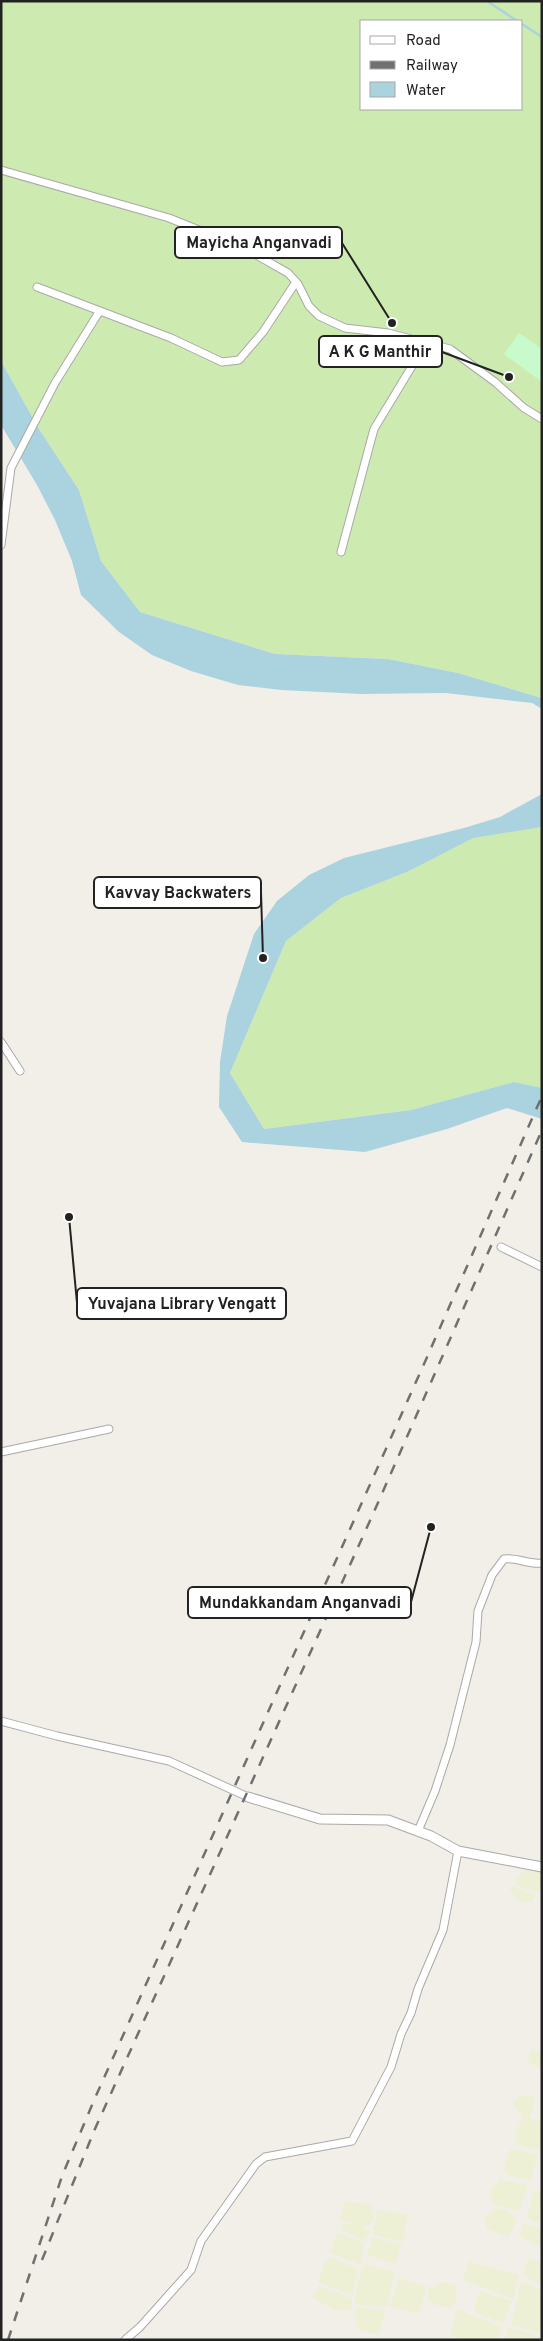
<svg xmlns="http://www.w3.org/2000/svg" width="543" height="2341" font-family="Overpass,sans-serif">
  <style>
    .farmland { fill: #eef0d5 }
    .grass { fill: #cdebb0; fill-rule: evenodd }
    .park { fill: #c8facc }
    .water { fill: #aad3df }
    .lines { fill: none; stroke-linecap: round; stroke-linejoin: round }
    .stream { stroke: #aad3df; stroke-width: 2.5 }
    .minor-casing { stroke: #a9a9a9; stroke-width: 9 }
    .tertiary-casing { stroke: #a9a9a9; stroke-width: 11 }
    .minor { stroke: #fff; stroke-width: 7 }
    .tertiary { stroke: #fff; stroke-width: 9 }
    .rail { stroke: #707070; stroke-width: 2.5; stroke-dasharray: 10 10; stroke-linecap: butt }
    .leader { fill: none; stroke: #222; stroke-width: 2 }
    .callout-dot { fill: #222; stroke: #fff; stroke-width: 2 }
    .callout { fill: #fff; stroke: #222; stroke-width: 2 }
    .callout-label { font-size: 16px; text-anchor: middle; font-weight: bold; fill: #222 }
  </style>
  <rect width="100%" height="100%" fill="#f2efe9"/>
  <!-- farmland -->
  <g class="farmland">
    <polygon points="523,1870 542,1871 542,1886 538,1892 520,1887 515,1882"/>
    <polygon points="511,1886 535,1895 532,1902 521,1902 509,1889"/>
    <polygon points="531,2050 542,2052 542,2070 527,2061"/>
    <polygon points="521,2095 536,2097 530,2118 542,2121 542,2151 516,2144 516,2132 524,2115 518,2113 513,2102"/>
    <polygon points="511,2148 538,2155 531,2180 509,2176 503,2168"/>
    <polygon points="500,2179 528,2185 519,2211 493,2204 491,2190"/>
    <polygon points="534,2190 542,2192 542,2207 538,2223 527,2218"/>
    <polygon points="345,2201 372,2205 373,2218 369,2227 360,2225 371,2232 364,2241 341,2230 342,2224 356,2223 340,2221"/>
    <polygon points="495,2208 508,2211 517,2219 509,2237 487,2229 484,2218"/>
    <polygon points="377,2210 408,2214 403,2242 373,2235"/>
    <polygon points="523,2223 542,2228 542,2248 519,2236"/>
    <polygon points="337,2233 364,2243 361,2265 330,2253"/>
    <polygon points="372,2238 401,2243 396,2264 367,2255"/>
    <polygon points="331,2257 358,2269 353,2296 318,2282 325,2263"/>
    <polygon points="528,2258 542,2263 542,2284 523,2276"/>
    <polygon points="468,2261 518,2275 514,2299 463,2280"/>
    <polygon points="365,2264 395,2272 387,2307 354,2304 359,2278"/>
    <polygon points="399,2278 426,2286 423,2302 418,2314 390,2307"/>
    <polygon points="441,2282 457,2285 456,2300 452,2308 439,2306 427,2300 429,2286 433,2288"/>
    <polygon points="521,2282 542,2290 542,2334 511,2325"/>
    <polygon points="318,2286 352,2298 352,2311 333,2309 312,2298"/>
    <polygon points="480,2291 512,2301 503,2324 473,2311"/>
    <polygon points="355,2307 386,2311 378,2335 357,2329"/>
    <polygon points="457,2309 502,2327 498,2340 463,2340 450,2336"/>
    <polygon points="508,2327 542,2337 542,2340 504,2340"/>
  </g>
  <!-- grass -->
  <g class="grass">
    <path d="M1 1H542V698L458 673 388 659 275 654 140 612 101 561 79 490 39 429 1 361ZM362 21H522V109H362Z"/>
    <polygon points="542,827 542,1088 514,1082 411,1110 264,1129 230,1073 286,941 341,898 407,872 473,837"/>
  </g>
  <!-- park -->
  <polygon class="park" points="519,333 542,349 542,382 504,354"/>
  <!-- water -->
  <g class="water">
    <polygon points="1,361 39,429 79,490 101,561 140,612 275,654 388,659 458,673 542,698 542,709 532,703 446,693 361,694 281,690 238,685 191,671 152,655 119,632 81,595 72,561 55,520 37,485 1,425"/>
    <polygon points="542,794 542,827 473,838 407,872 341,898 286,941 230,1073 264,1129 411,1110 514,1082 542,1088 542,1119 507,1108 447,1129 365,1152 242,1142 219,1107 220,1062 227,1016 254,934 277,901 309,875 344,858 464,828 500,817"/>
  </g>
  <g class="lines">
    <!-- stream -->
    <g class="stream">
      <polyline points="487,1 517,21"/>
      <polyline points="522,24 542,37"/>
    </g>
    <!-- minor casing -->
    <g class="minor-casing">
      <g id="minor">
        <polyline points="1,170 169,218 244,248 288,273 298,284 309,306 319,316 345,328 388,333 450,349 495,382 524,408 542,419"/>
        <polyline points="37,287 171,338 222,362 239,360 263,332 296,282"/>
        <polyline points="1,545 11,468 55,383 99,312"/>
        <polyline points="341,552 374,429 426,343"/>
        <polyline points="1,1042 20,1071"/>
        <polyline points="501,1247 542,1267"/>
        <polyline points="1,1452 109,1429"/>
        <polyline points="1,1721 57,1736 169,1761 248,1797"/>
        <path d="M418 1831 435 1791 450 1745 476 1642 478 1611 492 1575 504 1559C517 1557 529 1565 542 1563"/>
        <polyline points="125,2340 140,2327 191,2270 201,2241 256,2164 265,2157 352,2141 391,2067 401,2034 411,2013 418,1989 443,1930 458,1851"/>
      </g>
    </g>
    <!-- tertiary casing -->
    <g class="tertiary-casing">
      <polyline id="tertiary" points="248,1797 320,1819 388,1820 431,1836 458,1851 542,1867"/>
    </g>
    <!-- minor -->
    <use href="#minor" class="minor"/>
    <!-- tertiary -->
    <use href="#tertiary" class="tertiary"/>
    <!-- rail -->
    <g class="rail">
      <polyline points="42,2260 94,2131 373,1514 542,1130"/>
      <polyline points="8,2340 62,2176 95,2098 424,1364 542,1096"/>
    </g>
  </g>
  <!-- callouts -->
  <path class="leader" d="M392 323L342 243M509 377L442 352M263 958L261 892M69 1217L77 1303M431 1527L411 1602"/>
  <g class="callout-dot">
    <circle cx="392" cy="323" r="5"/>
    <circle cx="509" cy="377" r="5"/>
    <circle cx="263" cy="958" r="5"/>
    <circle cx="69" cy="1217" r="5"/>
    <circle cx="431" cy="1527" r="5"/>
  </g>
  <g class="callout">
    <rect x="175" y="227" width="167" height="31" rx="5"/>
    <rect x="319" y="336" width="123" height="31" rx="5"/>
    <rect x="94" y="877" width="167" height="31" rx="5"/>
    <rect x="77" y="1288" width="209" height="31" rx="5"/>
    <rect x="188" y="1587" width="223" height="31" rx="5"/>
  </g>
  <g class="callout-label">
    <text x="259" y="248">Mayicha Anganvadi</text>
    <text x="380" y="357">A K G Manthir</text>
    <text x="178" y="898">Kavvay Backwaters</text>
    <text x="182" y="1309">Yuvajana Library Vengatt</text>
    <text x="300" y="1608">Mundakkandam Anganvadi</text>
  </g>
  <!-- border -->
  <rect width="543" height="2341" fill="none" stroke="#222222" stroke-width="5"/>
  <!-- legend -->
  <rect x="360" y="20" width="162" height="90" fill="#ffffff" stroke="#a7a7a7"/>
  <rect x="370" y="36" width="25" height="8" fill="#ffffff" stroke="#a7a7a7"/>
  <text x="406" y="45" font-size="15" fill="#222222">Road</text>
  <rect x="370" y="61" width="25" height="8" fill="#707070" stroke="#a7a7a7"/>
  <text x="406" y="70" font-size="15" fill="#222222">Railway</text>
  <rect x="370" y="82" width="25" height="15" fill="#aad3df" stroke="#a7a7a7"/>
  <text x="406" y="95" font-size="15" fill="#222222">Water</text>
</svg>
